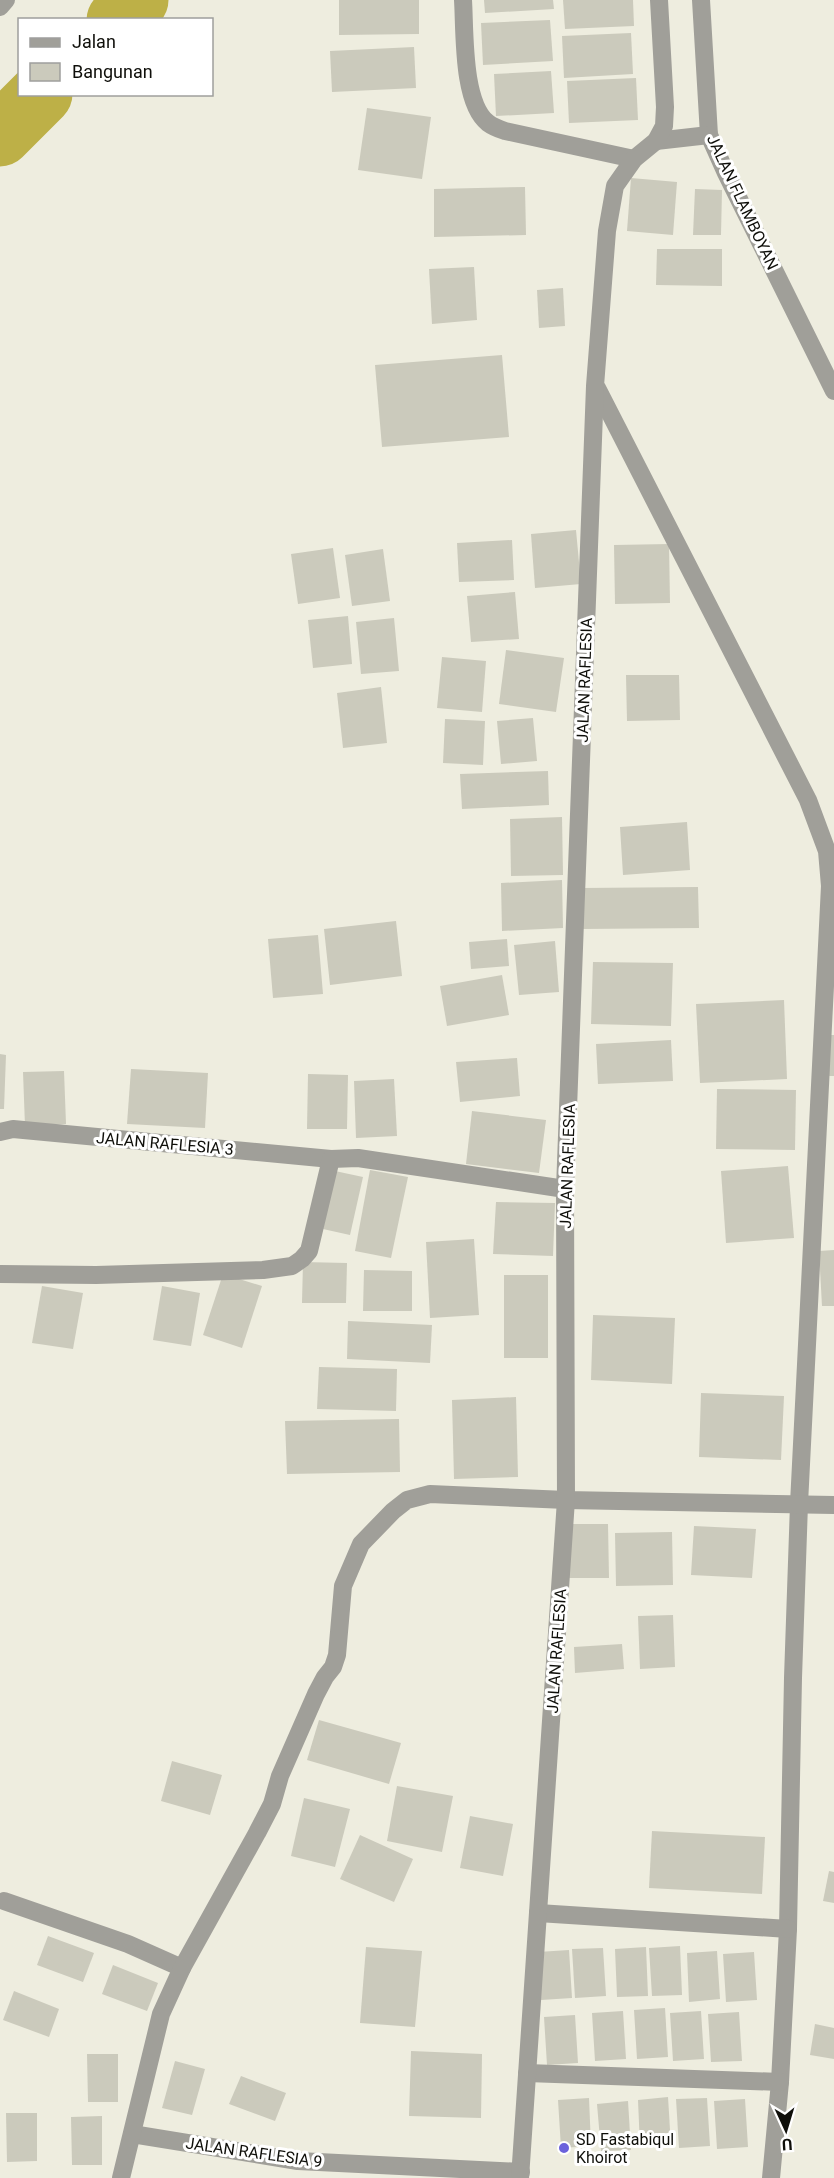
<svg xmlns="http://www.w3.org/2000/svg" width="834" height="2178" font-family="Roboto,sans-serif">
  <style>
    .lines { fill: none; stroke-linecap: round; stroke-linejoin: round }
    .river { stroke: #bdb047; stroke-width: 63 }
    .building { fill: #cbcabc }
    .minor { stroke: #a09f99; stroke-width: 18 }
    .poi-dot { fill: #6b62dc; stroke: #fff; stroke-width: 2 }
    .labels { text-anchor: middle; stroke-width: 6; stroke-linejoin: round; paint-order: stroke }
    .street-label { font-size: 16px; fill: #0f0f0a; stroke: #fff }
    .poi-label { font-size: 16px; fill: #0f0f0a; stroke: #fff; text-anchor: start }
  </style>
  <rect width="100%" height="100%" fill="#eeeddf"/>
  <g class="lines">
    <!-- river -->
    <g class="river">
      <polyline points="118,20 137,0"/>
      <polyline points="0,135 41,94"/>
    </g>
  </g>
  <!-- building -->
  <g class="building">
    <polygon points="339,0 419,0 419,34 339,35"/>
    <polygon points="484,0 553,0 554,9 485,13"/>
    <polygon points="563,0 633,0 634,26 565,29"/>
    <polygon points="550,20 553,61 483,65 481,23"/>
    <polygon points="631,33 633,74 564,78 562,36"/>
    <polygon points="414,47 416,88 332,92 330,51"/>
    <polygon points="551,71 554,113 496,116 494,74"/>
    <polygon points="636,78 638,120 569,123 567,81"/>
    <polygon points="367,108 431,117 422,179 358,170"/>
    <polygon points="631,178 677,182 673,235 627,231"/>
    <polygon points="525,187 526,235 434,237 434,189"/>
    <polygon points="695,189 722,190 721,235 693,235"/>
    <polygon points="657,249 722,249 722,286 656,285"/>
    <polygon points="474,267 477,320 432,324 429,269"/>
    <polygon points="563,288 565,326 539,328 537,290"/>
    <polygon points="502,355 509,437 382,447 375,365"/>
    <polygon points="576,530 581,584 535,588 531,534"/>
    <polygon points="512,540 514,580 459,582 457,543"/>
    <polygon points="669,544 670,603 615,604 614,545"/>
    <polygon points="333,548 340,598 298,604 291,554"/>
    <polygon points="383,549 390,601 352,606 345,555"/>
    <polygon points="515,592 519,639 471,642 467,596"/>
    <polygon points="348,616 352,664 313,668 308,620"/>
    <polygon points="394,618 399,671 361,674 356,622"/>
    <polygon points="506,650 564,658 556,712 499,704"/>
    <polygon points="442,657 486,661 482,712 437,708"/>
    <polygon points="626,675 679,675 680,720 627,721"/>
    <polygon points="381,687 387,743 343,748 337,693"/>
    <polygon points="533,718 537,761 501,764 497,721"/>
    <polygon points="445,719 485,721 483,765 443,763"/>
    <polygon points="548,771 549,805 462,809 460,774"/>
    <polygon points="562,817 563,875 511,876 510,819"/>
    <polygon points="687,822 690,870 623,875 620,827"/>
    <polygon points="562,880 563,928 502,931 501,883"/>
    <polygon points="698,887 699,928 582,929 582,888"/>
    <polygon points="396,921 402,976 330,985 324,929"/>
    <polygon points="318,935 323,994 273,998 268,939"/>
    <polygon points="507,939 509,966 471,969 469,942"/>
    <polygon points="555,941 559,992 519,995 514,945"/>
    <polygon points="593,962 673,963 671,1026 591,1024"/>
    <polygon points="502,975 509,1015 447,1026 440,986"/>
    <polygon points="784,1000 787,1079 700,1083 696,1004"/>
    <polygon points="825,1035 834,1035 834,1076 824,1076"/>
    <polygon points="671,1040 673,1081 598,1084 596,1044"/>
    <polygon points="0,1054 6,1055 4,1109 0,1109"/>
    <polygon points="517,1058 520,1096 460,1102 456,1062"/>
    <polygon points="131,1069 208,1073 205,1128 127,1124"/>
    <polygon points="64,1071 66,1124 25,1126 23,1072"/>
    <polygon points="308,1074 348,1075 347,1129 307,1129"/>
    <polygon points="394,1079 397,1136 356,1138 354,1081"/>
    <polygon points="717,1089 796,1090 795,1150 716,1149"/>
    <polygon points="472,1111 546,1120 539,1173 466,1164"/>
    <polygon points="788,1166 794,1238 726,1243 721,1171"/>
    <polygon points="370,1170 408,1177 391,1258 355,1251"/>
    <polygon points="335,1171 363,1177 350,1235 323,1229"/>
    <polygon points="496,1202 555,1203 553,1256 493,1254"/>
    <polygon points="474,1239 479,1315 430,1318 426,1242"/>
    <polygon points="834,1250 834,1306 822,1306 819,1251"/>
    <polygon points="303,1262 347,1263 346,1303 302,1303"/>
    <polygon points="364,1270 412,1271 412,1311 363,1311"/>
    <polygon points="223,1274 262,1286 242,1348 203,1335"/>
    <rect x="504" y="1275" width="44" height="83"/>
    <polygon points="42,1286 83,1293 73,1349 32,1343"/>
    <polygon points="162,1286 200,1293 191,1346 153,1340"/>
    <polygon points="593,1315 675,1318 672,1384 591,1380"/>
    <polygon points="348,1321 432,1325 430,1363 347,1359"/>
    <polygon points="319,1367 397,1369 396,1411 317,1409"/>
    <polygon points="701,1393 784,1396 781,1460 699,1457"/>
    <polygon points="516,1397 518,1477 454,1479 452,1400"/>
    <polygon points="399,1419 400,1472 287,1474 285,1421"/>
    <polygon points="567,1524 608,1524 609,1578 568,1578"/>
    <polygon points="694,1526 756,1529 752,1578 691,1575"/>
    <polygon points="672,1532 673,1585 616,1586 615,1533"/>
    <polygon points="673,1615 675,1667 640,1669 638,1616"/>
    <polygon points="622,1644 624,1669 575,1673 574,1647"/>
    <polygon points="319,1720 401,1743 389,1784 307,1760"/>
    <polygon points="172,1761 222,1775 210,1815 161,1801"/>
    <polygon points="397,1786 453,1796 442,1852 387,1841"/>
    <polygon points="304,1798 350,1809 335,1867 291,1856"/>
    <polygon points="470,1816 513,1824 503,1876 460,1868"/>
    <polygon points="652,1831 765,1837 762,1894 649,1888"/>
    <polygon points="360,1835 413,1859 394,1902 340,1879"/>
    <polygon points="829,1871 834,1872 834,1903 823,1901"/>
    <polygon points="48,1936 94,1953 83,1982 37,1965"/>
    <polygon points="680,1946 682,1995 652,1996 649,1948"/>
    <polygon points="366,1947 422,1951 415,2027 360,2023"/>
    <polygon points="646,1947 648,1996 617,1997 615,1949"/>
    <polygon points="603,1948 606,1996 575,1998 572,1949"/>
    <polygon points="569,1950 572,1998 541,2000 538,1952"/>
    <polygon points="717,1951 720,1999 689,2002 687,1953"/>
    <polygon points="754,1952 757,2000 726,2002 723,1954"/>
    <polygon points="113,1965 158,1983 147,2011 102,1994"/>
    <polygon points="14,1991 59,2009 49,2037 3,2020"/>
    <polygon points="665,2008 668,2057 637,2059 634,2010"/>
    <polygon points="623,2011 626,2059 595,2061 592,2013"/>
    <polygon points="701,2011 704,2059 673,2061 670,2013"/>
    <polygon points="739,2012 742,2061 711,2062 708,2014"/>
    <polygon points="575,2015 578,2063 547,2065 544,2017"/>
    <polygon points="815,2024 834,2028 834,2059 810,2055"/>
    <polygon points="411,2051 482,2054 481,2118 409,2116"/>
    <polygon points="87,2054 118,2054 118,2102 88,2102"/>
    <polygon points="175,2061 205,2069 192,2115 162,2108"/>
    <polygon points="241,2076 286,2093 275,2121 229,2104"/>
    <polygon points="668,2097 671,2146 640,2147 638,2100"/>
    <polygon points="589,2098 591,2146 561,2148 558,2100"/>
    <polygon points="707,2098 710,2146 679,2148 676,2099"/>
    <polygon points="745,2099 748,2147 717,2149 714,2101"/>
    <polygon points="628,2101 631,2150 601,2151 597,2104"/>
    <polygon points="6,2113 37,2113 37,2161 7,2162"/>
    <polygon points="102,2116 102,2165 72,2165 71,2117"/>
  </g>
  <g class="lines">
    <!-- minor -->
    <g class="minor">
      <path d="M463 0C465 31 462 103 488 123 492 126 499 129 505 131L634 159"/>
      <polyline points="701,0 709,135 726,173 834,391"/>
      <polyline points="0,7 6,0"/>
      <polyline points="656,141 709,135"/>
      <polyline points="597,388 808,800 827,851 830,886 799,1504 793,1678 788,1929 780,2082 771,2178"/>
      <polyline points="0,1132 13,1129 331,1159"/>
      <polyline points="0,1274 96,1275 263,1270 292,1266 302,1259 309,1251 331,1159 358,1158 565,1189"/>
      <polyline points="4,1901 128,1944 182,1968"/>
      <polyline points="538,1913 788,1929"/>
      <polyline points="527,2073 780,2082"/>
      <polyline points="132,2134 298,2161 521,2172"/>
      <polyline points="121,2178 161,2014 182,1968 257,1833 272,1804 280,1776 316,1694 325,1677 333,1667 337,1655 343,1586 361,1544 393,1511 407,1500 430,1494 566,1500 834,1505"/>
      <polyline points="520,2178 566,1500 565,1189 595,386 607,231 615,186 634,159 656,141 664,126 665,107 659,0"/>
    </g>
  </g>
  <!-- markers -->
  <circle class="poi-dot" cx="564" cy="2148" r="6"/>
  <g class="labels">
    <!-- street labels -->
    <g class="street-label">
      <text transform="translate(743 202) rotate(65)" y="6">JALAN FLAMBOYAN</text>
      <text transform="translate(584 680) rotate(-88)" y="6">JALAN RAFLESIA</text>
      <text transform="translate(165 1143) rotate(5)" y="6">JALAN RAFLESIA 3</text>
      <text transform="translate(567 1166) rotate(-88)" y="6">JALAN RAFLESIA</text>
      <text transform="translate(556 1651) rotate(-86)" y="6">JALAN RAFLESIA</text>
      <text transform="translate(254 2152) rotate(8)" y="6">JALAN RAFLESIA 9</text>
    </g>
    <!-- poi labels -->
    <g class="poi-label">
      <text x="576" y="2145">SD Fastabiqul<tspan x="576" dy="18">Khoirot</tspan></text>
    </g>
  </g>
  <!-- legend -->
  <rect x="18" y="18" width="195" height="78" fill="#ffffff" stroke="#9f9f9d" stroke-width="1.5"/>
  <rect x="30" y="38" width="30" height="9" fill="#a09f99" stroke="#9f9f9d" stroke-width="1.5"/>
  <text x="72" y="48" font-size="18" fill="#0f0f0a">Jalan</text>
  <rect x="30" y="63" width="30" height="18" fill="#cbcabc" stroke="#9f9f9d" stroke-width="1.5"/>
  <text x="72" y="78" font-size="18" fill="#0f0f0a">Bangunan</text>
  <!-- north arrow -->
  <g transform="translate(786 2130) rotate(176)" stroke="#ffffff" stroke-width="4.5" paint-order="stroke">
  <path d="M0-4.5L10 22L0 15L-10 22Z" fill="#0f0f0a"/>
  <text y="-9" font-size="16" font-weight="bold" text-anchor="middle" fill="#0f0f0a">U</text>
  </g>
</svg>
